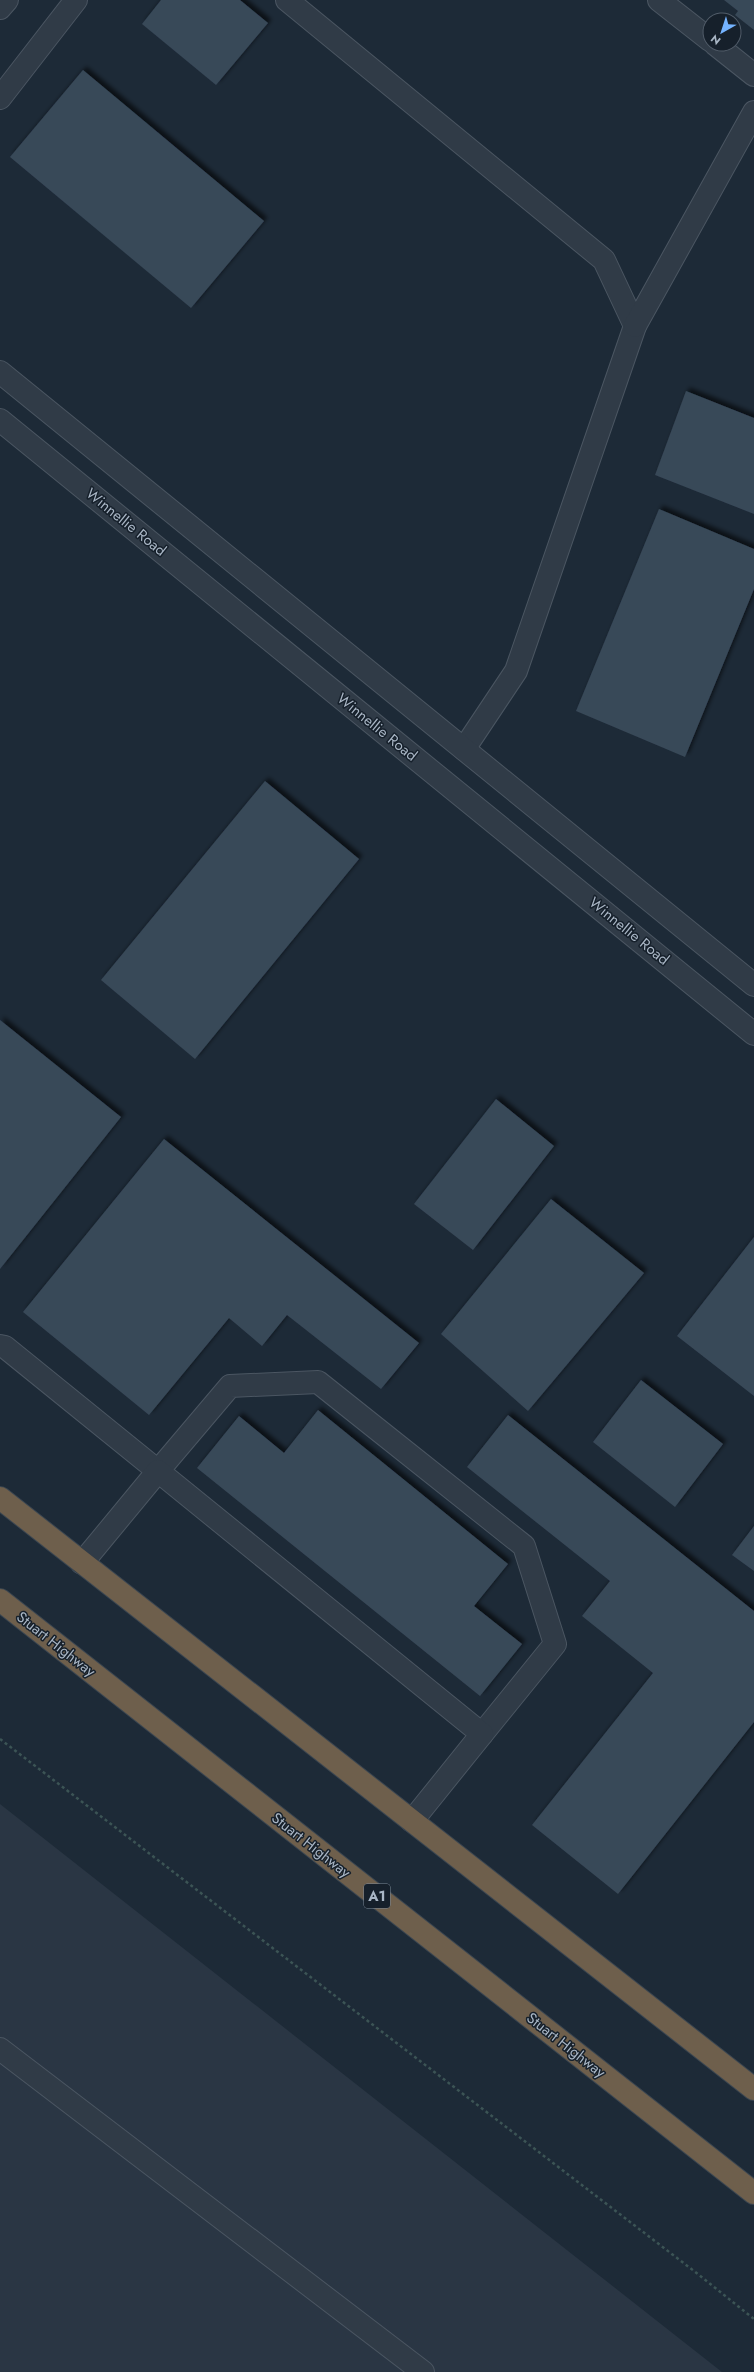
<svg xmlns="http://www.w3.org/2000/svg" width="754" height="2372" font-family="Jost,sans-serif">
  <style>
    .airport { fill: #2a3644 }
    .building { fill: #384858; filter: url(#shadow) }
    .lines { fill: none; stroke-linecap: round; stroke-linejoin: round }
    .lane-casing { stroke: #4b5662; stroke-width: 24 }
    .street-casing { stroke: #4b5662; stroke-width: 24 }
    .highway-casing { stroke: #3b4651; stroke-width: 24 }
    .path { stroke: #3c5455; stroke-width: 2.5; stroke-dasharray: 3 3; stroke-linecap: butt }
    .lane { stroke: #303b47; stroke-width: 22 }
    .street { stroke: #303b47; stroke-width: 22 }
    .highway { stroke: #6e5f4c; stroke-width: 22 }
    .labels { text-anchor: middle; stroke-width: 3; stroke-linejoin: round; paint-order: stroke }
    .shield { fill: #16202b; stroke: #7d8997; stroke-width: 1 }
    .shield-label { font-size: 14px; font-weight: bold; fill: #a9b6c5 }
    .street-label { font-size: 15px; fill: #a9b6c5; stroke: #16202b }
  </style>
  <defs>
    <filter id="shadow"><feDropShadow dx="3.5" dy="-3.5" stdDeviation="2" flood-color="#0009"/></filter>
  </defs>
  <rect width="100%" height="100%" fill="#1d2a37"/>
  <!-- airport -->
  <polygon class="airport" points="0,1804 680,2339 722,2372 0,2372"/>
  <!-- building -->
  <g class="building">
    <polygon points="161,0 240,0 268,23 216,85 142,24"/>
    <polygon points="724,0 754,0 754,30 735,15 738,11"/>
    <polygon points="83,70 264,221 191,308 10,157"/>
    <polygon points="686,391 754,418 754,514 655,475"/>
    <polygon points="659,509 754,549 754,589 685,757 576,711"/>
    <polygon points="265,781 359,859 195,1059 101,980"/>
    <polygon points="0,1020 121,1117 0,1269"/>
    <polygon points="496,1099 554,1146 473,1250 414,1204"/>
    <polygon points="164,1139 419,1343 381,1389 287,1315 262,1346 229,1318 149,1415 23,1312"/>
    <polygon points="551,1199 644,1273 528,1411 441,1334"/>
    <polygon points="754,1237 754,1396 677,1336"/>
    <polygon points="641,1380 723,1444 675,1507 593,1442"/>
    <polygon points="318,1410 508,1564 474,1606 522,1644 480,1696 197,1468 239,1416 284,1453"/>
    <polygon points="508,1415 754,1611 754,1722 618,1894 532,1825 653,1673 582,1616 610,1581 467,1467"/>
    <polygon points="754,1526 754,1571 732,1555"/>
  </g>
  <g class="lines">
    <!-- lane casing -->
    <g class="lane-casing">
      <g id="lane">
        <polyline points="287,0 604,260 635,326 516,671 464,749"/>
        <polyline points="659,0 710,40"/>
        <polyline points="0,8 7,0"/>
        <polyline points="715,44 754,75"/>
        <polyline points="0,98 76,0"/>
        <polyline points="635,326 754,112"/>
        <polyline points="0,1346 5,1347 158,1471 230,1386 318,1382 524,1546 555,1644 482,1734"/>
        <polyline points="82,1563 158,1471 482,1734 412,1821"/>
        <polyline points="0,2049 423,2372"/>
      </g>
    </g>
    <!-- street casing -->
    <g class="street-casing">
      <g id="street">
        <polyline points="0,372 754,985"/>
        <polyline points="0,420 754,1034"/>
      </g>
    </g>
    <!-- highway casing -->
    <g class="highway-casing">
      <g id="highway">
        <polyline points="0,1498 754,2089"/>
        <polyline points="0,1600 754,2193"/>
      </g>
    </g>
    <!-- path -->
    <polyline class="path" points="0,1739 694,2271 754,2319"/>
    <!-- lane -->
    <use href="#lane" class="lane"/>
    <!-- street -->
    <use href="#street" class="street"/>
    <!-- highway -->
    <use href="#highway" class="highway"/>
  </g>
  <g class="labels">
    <!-- shield labels -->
    <rect class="shield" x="364" y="1884" width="26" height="24" rx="3"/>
    <g class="shield-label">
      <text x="377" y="1901">A1</text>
    </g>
    <!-- street labels -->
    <g class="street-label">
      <text transform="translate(126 522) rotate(39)" y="5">Winnellie Road</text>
      <text transform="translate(377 727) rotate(39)" y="5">Winnellie Road</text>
      <text transform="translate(629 931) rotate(39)" y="5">Winnellie Road</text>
      <text transform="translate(56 1644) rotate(38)" y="5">Stuart Highway</text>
      <text transform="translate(311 1845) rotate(38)" y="5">Stuart Highway</text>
      <text transform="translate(566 2045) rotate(38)" y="5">Stuart Highway</text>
    </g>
  </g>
  <!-- north arrow -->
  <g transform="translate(722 32) rotate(219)"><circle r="19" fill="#16202b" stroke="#515c69"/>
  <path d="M0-3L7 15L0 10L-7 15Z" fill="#74b3ff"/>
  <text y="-6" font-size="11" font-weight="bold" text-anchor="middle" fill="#a9b6c5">N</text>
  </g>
</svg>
